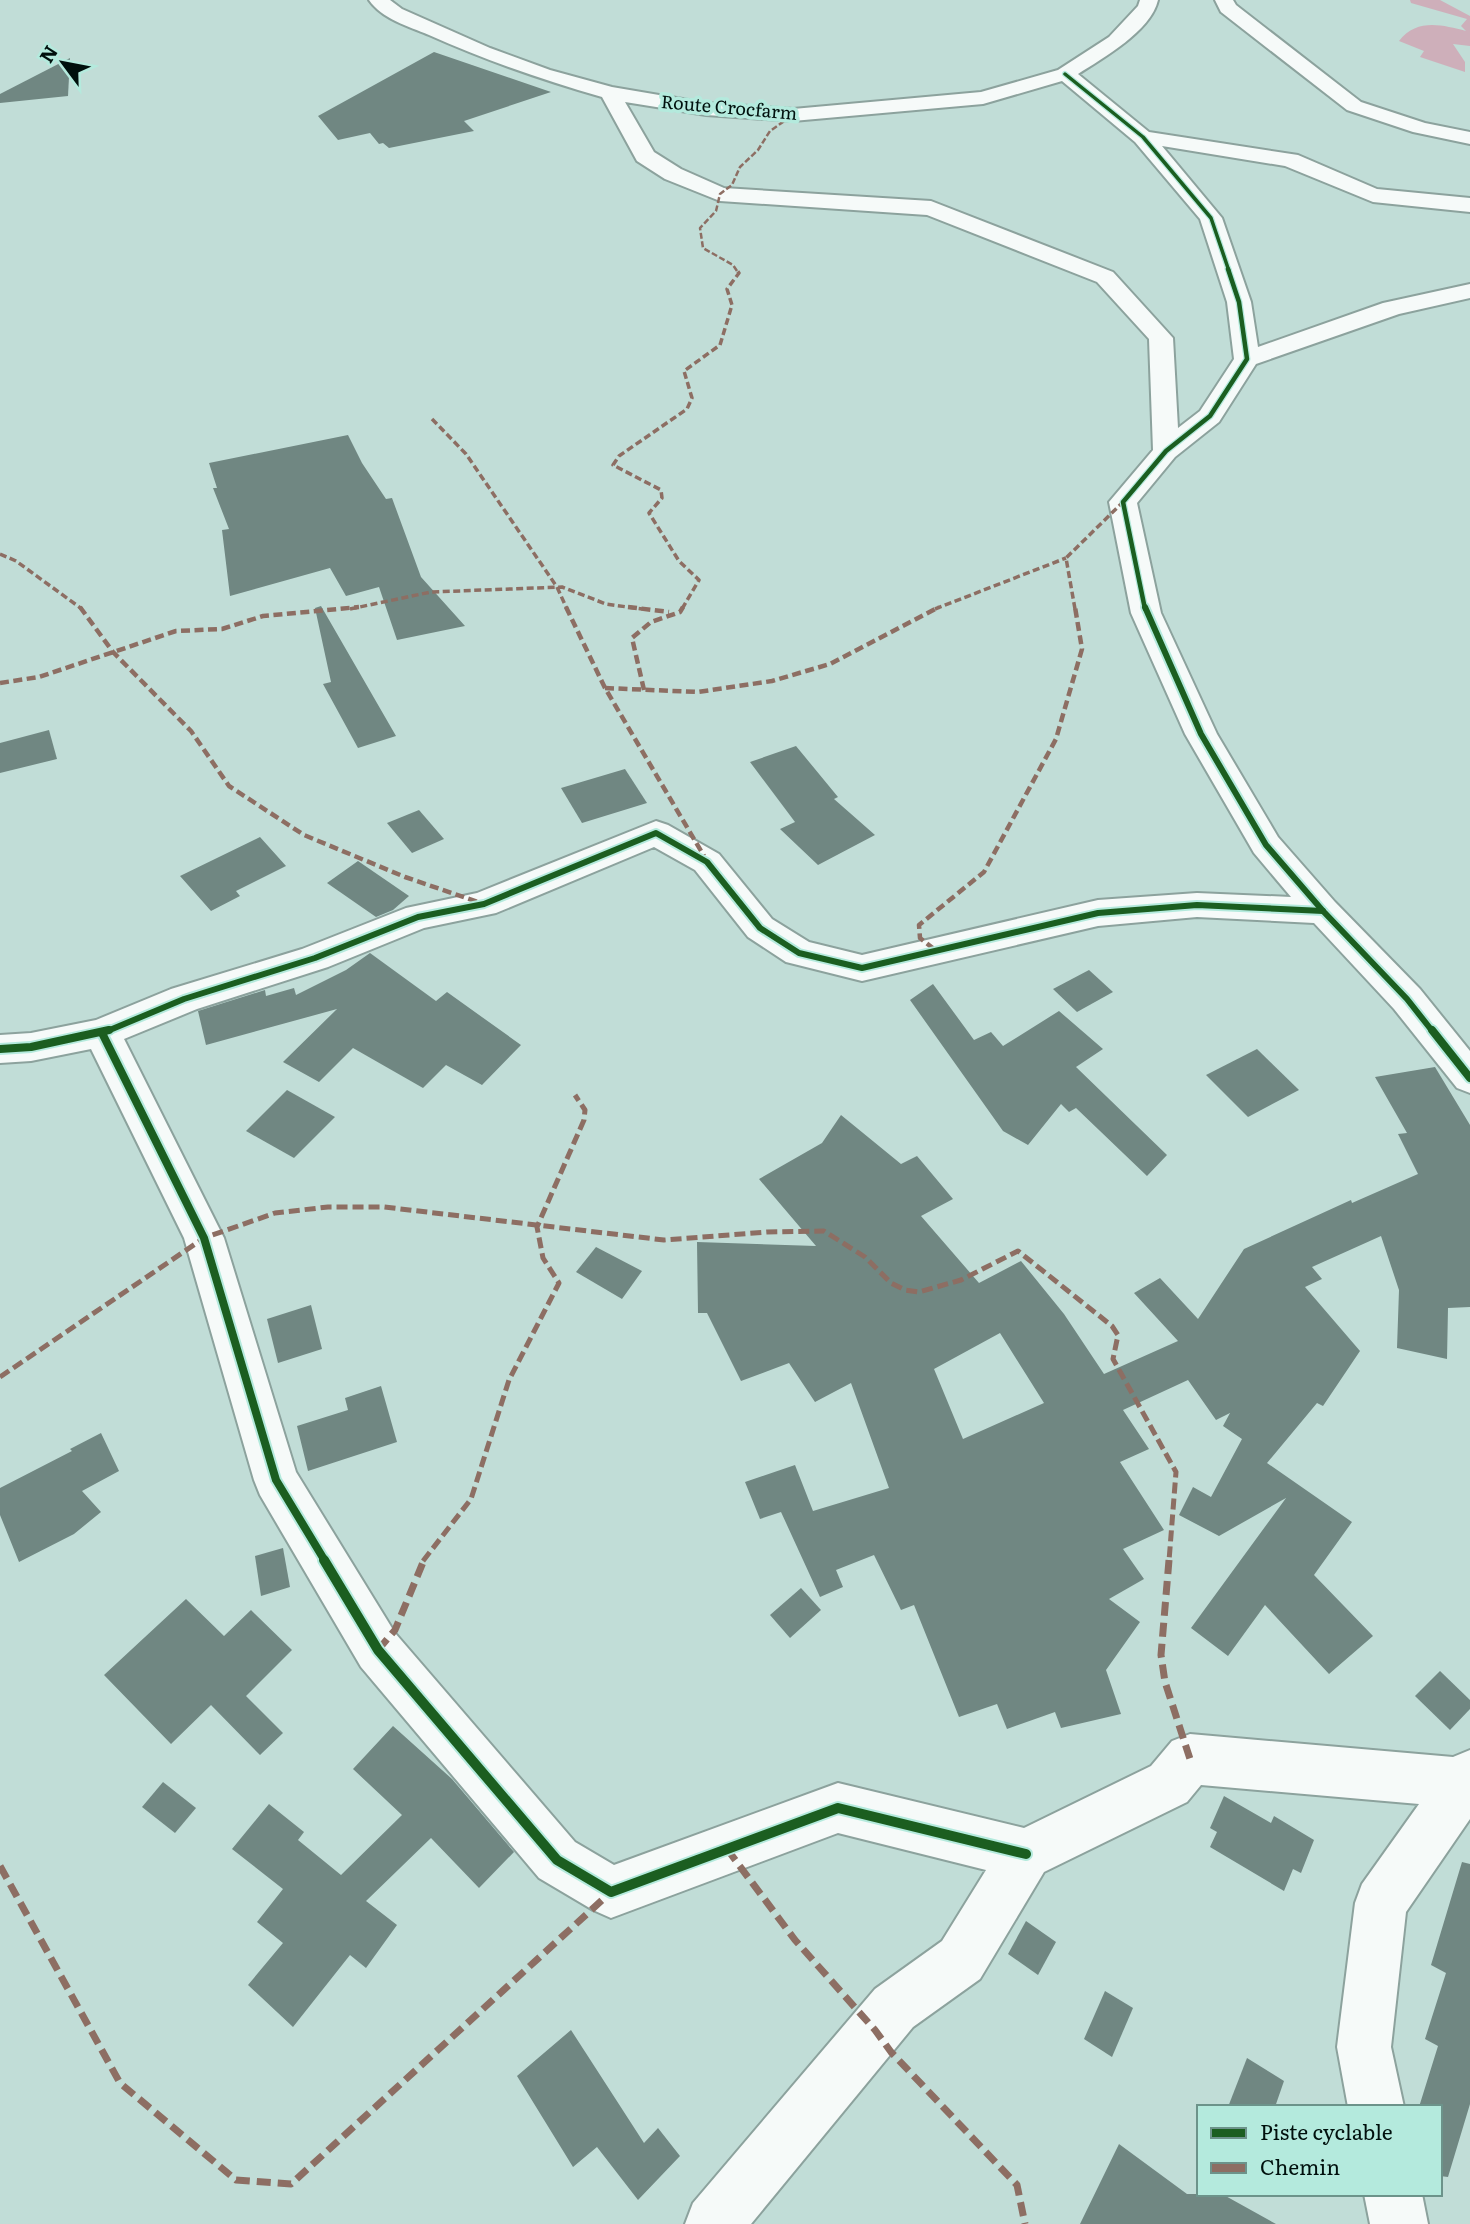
<svg xmlns="http://www.w3.org/2000/svg" width="1470" height="2224" font-family="Literata,serif">
  <style>
    .forest { fill: #ceafba }
    .building { fill: #708782; fill-rule: evenodd }
    .lines { fill: none; stroke-linecap: round; stroke-linejoin: round }
    .minor-casing { stroke: #8ca29d; stroke-width: 4 }
    .minor { fill: #f6faf9; fill-rule: evenodd }
    .quiet-far4 { stroke: #8d6e63; stroke-width: 2.5; stroke-dasharray: 6 2.5; stroke-linecap: butt }
    .quiet-far3 { stroke: #8d6e63; stroke-width: 3.5; stroke-dasharray: 7 3.5; stroke-linecap: butt }
    .quiet-far2 { stroke: #8d6e63; stroke-width: 4.5; stroke-dasharray: 9 4.5; stroke-linecap: butt }
    .quiet-far1 { stroke: #8d6e63; stroke-width: 5; stroke-dasharray: 11 5; stroke-linecap: butt }
    .quiet { stroke: #8d6e63; stroke-width: 7; stroke-dasharray: 14 7; stroke-linecap: butt }
    .cycleway-far4-casing { stroke: #b4eadd; stroke-width: 6 }
    .cycleway-far3-casing { stroke: #b4eadd; stroke-width: 7 }
    .cycleway-far2-casing { stroke: #b4eadd; stroke-width: 10 }
    .cycleway-far1-casing { stroke: #b4eadd; stroke-width: 12 }
    .cycleway-casing { stroke: #b4eadd; stroke-width: 14 }
    .cycleway-far4 { stroke: #1b5e20; stroke-width: 3.5 }
    .cycleway-far3 { stroke: #1b5e20; stroke-width: 4.5 }
    .cycleway-far2 { stroke: #1b5e20; stroke-width: 6 }
    .cycleway-far1 { stroke: #1b5e20; stroke-width: 8 }
    .cycleway { stroke: #1b5e20; stroke-width: 10 }
    .labels { text-anchor: middle; stroke-width: 7; stroke-linejoin: round; paint-order: stroke }
    .far-street-label { font-size: 18px; fill: #00100d; stroke: #b4eadd }
  </style>
  <rect width="100%" height="100%" fill="#c1ddd7"/>
  <!-- forest -->
  <path class="forest" d="M1410 0H1440L1470 16V46L1453 44 1465 62V72L1420 57 1424 51 1399 41C1417 18 1442 25 1466 31L1461 26 1467 19 1411 3Z"/>
  <!-- building -->
  <g class="building">
    <polygon points="434,52 551,92 464,121 474,131 389,148 383,143 379,144 370,133 338,140 318,116"/>
    <polygon points="70,58 68,96 0,103 0,94"/>
    <polygon points="348,435 362,463 386,499 392,498 421,577 465,626 397,640 379,587 346,596 330,568 230,596 222,530 229,529 213,488 217,488 209,463"/>
    <polygon points="321,606 396,736 358,748 323,684 331,682 315,608"/>
    <polygon points="49,730 57,759 0,773 0,743"/>
    <polygon points="796,746 838,797 834,799 875,835 818,865 780,829 795,822 750,762"/>
    <polygon points="625,769 647,803 582,823 561,788"/>
    <polygon points="419,810 444,839 412,853 387,823"/>
    <polygon points="260,837 286,866 236,891 240,896 211,911 180,876"/>
    <polygon points="358,861 409,896 393,910 376,917 327,883"/>
    <polygon points="370,953 436,1001 447,992 521,1045 482,1085 446,1065 423,1088 353,1048 319,1082 283,1062 337,1009 206,1045 198,1011 265,990 266,996 294,988 296,995 346,970"/>
    <polygon points="1089,970 1113,992 1077,1012 1053,989"/>
    <polygon points="933,984 974,1040 991,1032 1003,1046 1059,1011 1103,1049 1076,1067 1167,1155 1147,1176 1076,1108 1069,1112 1061,1104 1028,1145 1003,1131 910,1000"/>
    <polygon points="1257,1049 1299,1090 1248,1117 1206,1075"/>
    <path d="M1435 1067 1470 1125V1307L1448 1308 1447 1359 1397 1348 1399 1290 1381 1236 1312 1267 1322 1279 1305 1287 1360 1351 1323 1406 1317 1403 1267 1463 1352 1522 1314 1575 1373 1636 1329 1674 1265 1605 1228 1656 1191 1628 1286 1498 1219 1536 1179 1515 1193 1487 1211 1497 1242 1439 1223 1426 1230 1413 1216 1420 1188 1380 1123 1410 1149 1449 1120 1462 1164 1530 1123 1549 1144 1579 1109 1599 1140 1622 1106 1670 1121 1714 1061 1728 1055 1712 1007 1729 997 1704 959 1717 914 1605 901 1610 874 1555 836 1570 843 1587 820 1597 781 1512 760 1519 745 1482 795 1465 813 1511 889 1488 851 1383 815 1402 789 1363 741 1381 707 1313H698L697 1242 816 1246 759 1179 822 1143 841 1115 901 1164 917 1156 953 1199 921 1216 979 1283 1021 1261 1064 1314 1104 1374 1178 1341 1134 1293 1160 1278 1198 1319 1244 1249 1351 1200 1352 1203 1418 1174 1398 1134 1407 1133 1375 1077ZM1000 1333 1044 1403 963 1439 934 1369Z"/>
    <polygon points="287,1090 335,1117 294,1158 246,1131"/>
    <polygon points="596,1247 642,1271 622,1299 576,1272"/>
    <polygon points="311,1305 322,1349 278,1363 267,1319"/>
    <polygon points="381,1386 397,1442 308,1471 297,1426 348,1410 345,1398"/>
    <polygon points="101,1433 119,1471 82,1491 101,1512 74,1534 19,1562 0,1515 0,1488 72,1451 70,1449"/>
    <polygon points="283,1548 290,1587 261,1596 255,1556"/>
    <polygon points="801,1588 821,1610 790,1638 770,1615"/>
    <polygon points="186,1599 224,1636 251,1610 292,1650 246,1696 283,1733 260,1755 211,1705 171,1744 104,1675"/>
    <polygon points="1440,1671 1470,1700 1470,1709 1450,1730 1415,1696"/>
    <polygon points="393,1726 452,1779 514,1852 479,1888 431,1838 366,1901 397,1925 366,1968 350,1955 293,2027 248,1985 283,1943 257,1922 283,1889 232,1849 269,1804 304,1832 298,1840 341,1875 402,1815 353,1769"/>
    <polygon points="163,1782 196,1808 175,1833 142,1807"/>
    <polygon points="1224,1796 1271,1823 1274,1816 1314,1840 1301,1873 1293,1869 1284,1891 1210,1847 1217,1832 1210,1828"/>
    <polygon points="1462,1862 1470,1864 1470,2104 1448,2177 1440,2176 1440,2107 1419,2107 1438,2046 1425,2039 1446,1973 1431,1965"/>
    <polygon points="1026,1921 1056,1942 1038,1975 1008,1954"/>
    <polygon points="1105,1991 1133,2008 1112,2057 1084,2039"/>
    <polygon points="571,2030 644,2143 658,2128 680,2156 638,2200 597,2147 573,2167 517,2076"/>
    <polygon points="1247,2058 1284,2081 1275,2107 1228,2107"/>
    <polygon points="1119,2144 1187,2194 1222,2194 1276,2224 1080,2224"/>
  </g>
  <g class="lines">
    <!-- minor casing -->
    <g class="minor-casing">
      <g id="minor">
        <path d="M369 0H390L402 9 490 48 550 70 612 87 706 103 793 109 981 92 1058 70 1109 37 1138 6 1140 0H1158C1151 31 1103 58 1078 74L1149 132 1298 155 1377 189 1470 198V212L1373 202 1285 166 1162 146 1222 218 1251 302 1258 347 1383 303 1470 284V298L1399 314 1256 364 1219 422 1175 457 1137 503 1161 613 1217 734 1278 837 1335 902 1420 989 1470 1051V1093L1457 1088 1394 1009 1314 923 1197 917 1098 926 862 981 786 962 748 937 695 870 654 847 496 913 424 928 328 967 197 1009 124 1039 224 1238 296 1472 395 1633 575 1842 614 1865 838 1783 1024 1828 1151 1766 1172 1741 1190 1734 1453 1757 1470 1750V1819L1406 1912 1391 2047 1404 2107H1348L1337 2047 1355 1903 1362 1884 1419 1804 1201 1785 1187 1802 1044 1872 980 1979 913 2027 751 2224H685L693 2203 875 1989 942 1941 986 1870 838 1833 611 1918 593 1910 539 1878 361 1667 260 1495 254 1480 184 1238 91 1049 31 1061 0 1063V1035L31 1033 96 1020 171 989 302 949 406 908 477 893 656 821 668 825 719 854 772 919 809 942 862 955 1098 900 1197 893 1291 897 1254 853 1185 734 1131 613 1109 502 1153 450 1149 339 1097 282 927 215 720 201 665 179 637 161 602 97C542 80 485 60 429 35 408 26 382 19 369 0ZM1062 81 1135 142 1200 219 1227 302 1234 359 1200 411 1178 428 1173 338 1113 272 931 201 724 188 681 169 654 152 625 102 706 115 793 121 983 104Z"/>
        <polygon points="1215,0 1233,0 1236,5 1361,102 1425,123 1470,132 1470,144 1413,132 1347,110 1221,12"/>
        <polygon points="1364,2194 1422,2194 1428,2224 1370,2224"/>
      </g>
    </g>
    <!-- minor -->
    <use href="#minor" class="minor"/>
    <!-- quiet-far4 -->
    <polyline class="quiet-far4" points="737,271 733,265 703,248 700,228 716,211 720,194 732,185 740,167 758,150 770,131 793,115"/>
    <!-- quiet-far3 -->
    <g class="quiet-far3">
      <polyline points="432,419 466,454 557,587 567,609"/>
      <polyline points="0,554 16,561 82,609"/>
      <polyline points="350,609 431,592 562,587 606,604 642,609"/>
      <polyline points="682,609 699,580 679,561 649,513 662,498 661,490 613,465 619,456 687,409 692,398 684,371 720,345 732,305 727,289 739,273 736,269"/>
      <polyline points="935,609 1066,558"/>
      <polyline points="1075,609 1066,558 1123,502"/>
    </g>
    <!-- quiet-far2 -->
    <g class="quiet-far2">
      <polyline points="80,607 113,652 191,731 229,786 304,835 405,877 481,903"/>
      <polyline points="566,607 605,688 704,856"/>
      <polyline points="628,607 669,612"/>
      <polyline points="0,683 39,677 176,631 222,629 263,616 359,607"/>
      <polyline points="605,688 698,692 772,681 830,664 939,607"/>
      <polyline points="644,690 632,638 651,622 680,612 683,607"/>
      <polyline points="934,949 920,938 919,925 984,872 1056,739 1082,649 1075,607"/>
    </g>
    <!-- quiet-far1 -->
    <g class="quiet-far1">
      <polyline points="0,1377 204,1238 275,1213 328,1207 384,1207 664,1240 767,1232 824,1231 865,1257 891,1283 905,1290 919,1292 961,1280 1018,1251 1112,1326 1118,1335 1113,1359 1176,1472 1169,1561"/>
      <polyline points="423,1561 471,1499 509,1380 559,1283 543,1258 537,1227 584,1120 585,1110 575,1095"/>
    </g>
    <!-- quiet -->
    <g class="quiet">
      <polyline points="1169,1560 1161,1655 1165,1682 1190,1759"/>
      <polyline points="378,1650 395,1630 424,1560"/>
      <polyline points="727,1849 795,1940 875,2030 891,2052 1017,2185 1025,2224"/>
      <polyline points="0,1866 120,2083 236,2180 291,2184 611,1892"/>
    </g>
    <!-- cycleway-far4 casing -->
    <g class="cycleway-far4-casing">
      <polyline id="cycleway-far4" points="1065,74 1143,137 1211,218 1229,271"/>
    </g>
    <!-- cycleway-far3 casing -->
    <g class="cycleway-far3-casing">
      <polyline id="cycleway-far3" points="1145,609 1123,502 1166,451 1210,416 1247,359 1239,302 1228,269"/>
    </g>
    <!-- cycleway-far2 casing -->
    <g class="cycleway-far2-casing">
      <g id="cycleway-far2">
        <polyline points="1145,607 1201,734 1266,845 1323,911 1407,999 1433,1032"/>
        <polyline points="105,1032 184,999 315,958 418,917 484,904 656,833 707,862 760,928 799,953 862,968 1098,913 1197,905 1323,911"/>
      </g>
    </g>
    <!-- cycleway-far1 casing -->
    <g class="cycleway-far1-casing">
      <g id="cycleway-far1">
        <polyline points="1432,1030 1470,1078"/>
        <polyline points="102,1033 204,1238 276,1480 325,1561"/>
        <polyline points="0,1049 31,1047 109,1030"/>
      </g>
    </g>
    <!-- cycleway casing -->
    <g class="cycleway-casing">
      <polyline id="cycleway" points="324,1560 378,1650 557,1860 611,1892 838,1808 1026,1854"/>
    </g>
    <!-- cycleway-far4 -->
    <use href="#cycleway-far4" class="cycleway-far4"/>
    <!-- cycleway-far3 -->
    <use href="#cycleway-far3" class="cycleway-far3"/>
    <!-- cycleway-far2 -->
    <use href="#cycleway-far2" class="cycleway-far2"/>
    <!-- cycleway-far1 -->
    <use href="#cycleway-far1" class="cycleway-far1"/>
    <!-- cycleway -->
    <use href="#cycleway" class="cycleway"/>
  </g>
  <g class="labels">
    <!-- far-street labels -->
    <g class="far-street-label">
      <text transform="translate(729 108) rotate(5)" y="6">Route Crocfarm</text>
    </g>
  </g>
  <!-- legend -->
  <rect x="1197" y="2105" width="245" height="91" fill="#b4eadd" stroke="#6c938a" stroke-width="2"/>
  <rect x="1211" y="2128" width="35" height="10" fill="#1b5e20" stroke="#6c938a" stroke-width="2"/>
  <text x="1260" y="2140" font-size="21" fill="#00100d">Piste cyclable</text>
  <rect x="1211" y="2163" width="35" height="10" fill="#8d6e63" stroke="#6c938a" stroke-width="2"/>
  <text x="1260" y="2175" font-size="21" fill="#00100d">Chemin</text>
  <!-- north arrow -->
  <g transform="translate(63 63) rotate(302)" stroke="#b4eadd" stroke-width="5" paint-order="stroke">
  <path d="M0-5L12 26L0 18L-12 26Z" fill="#00100d"/>
  <text y="-10" font-size="19" font-weight="bold" text-anchor="middle" fill="#00100d">N</text>
  </g>
</svg>
